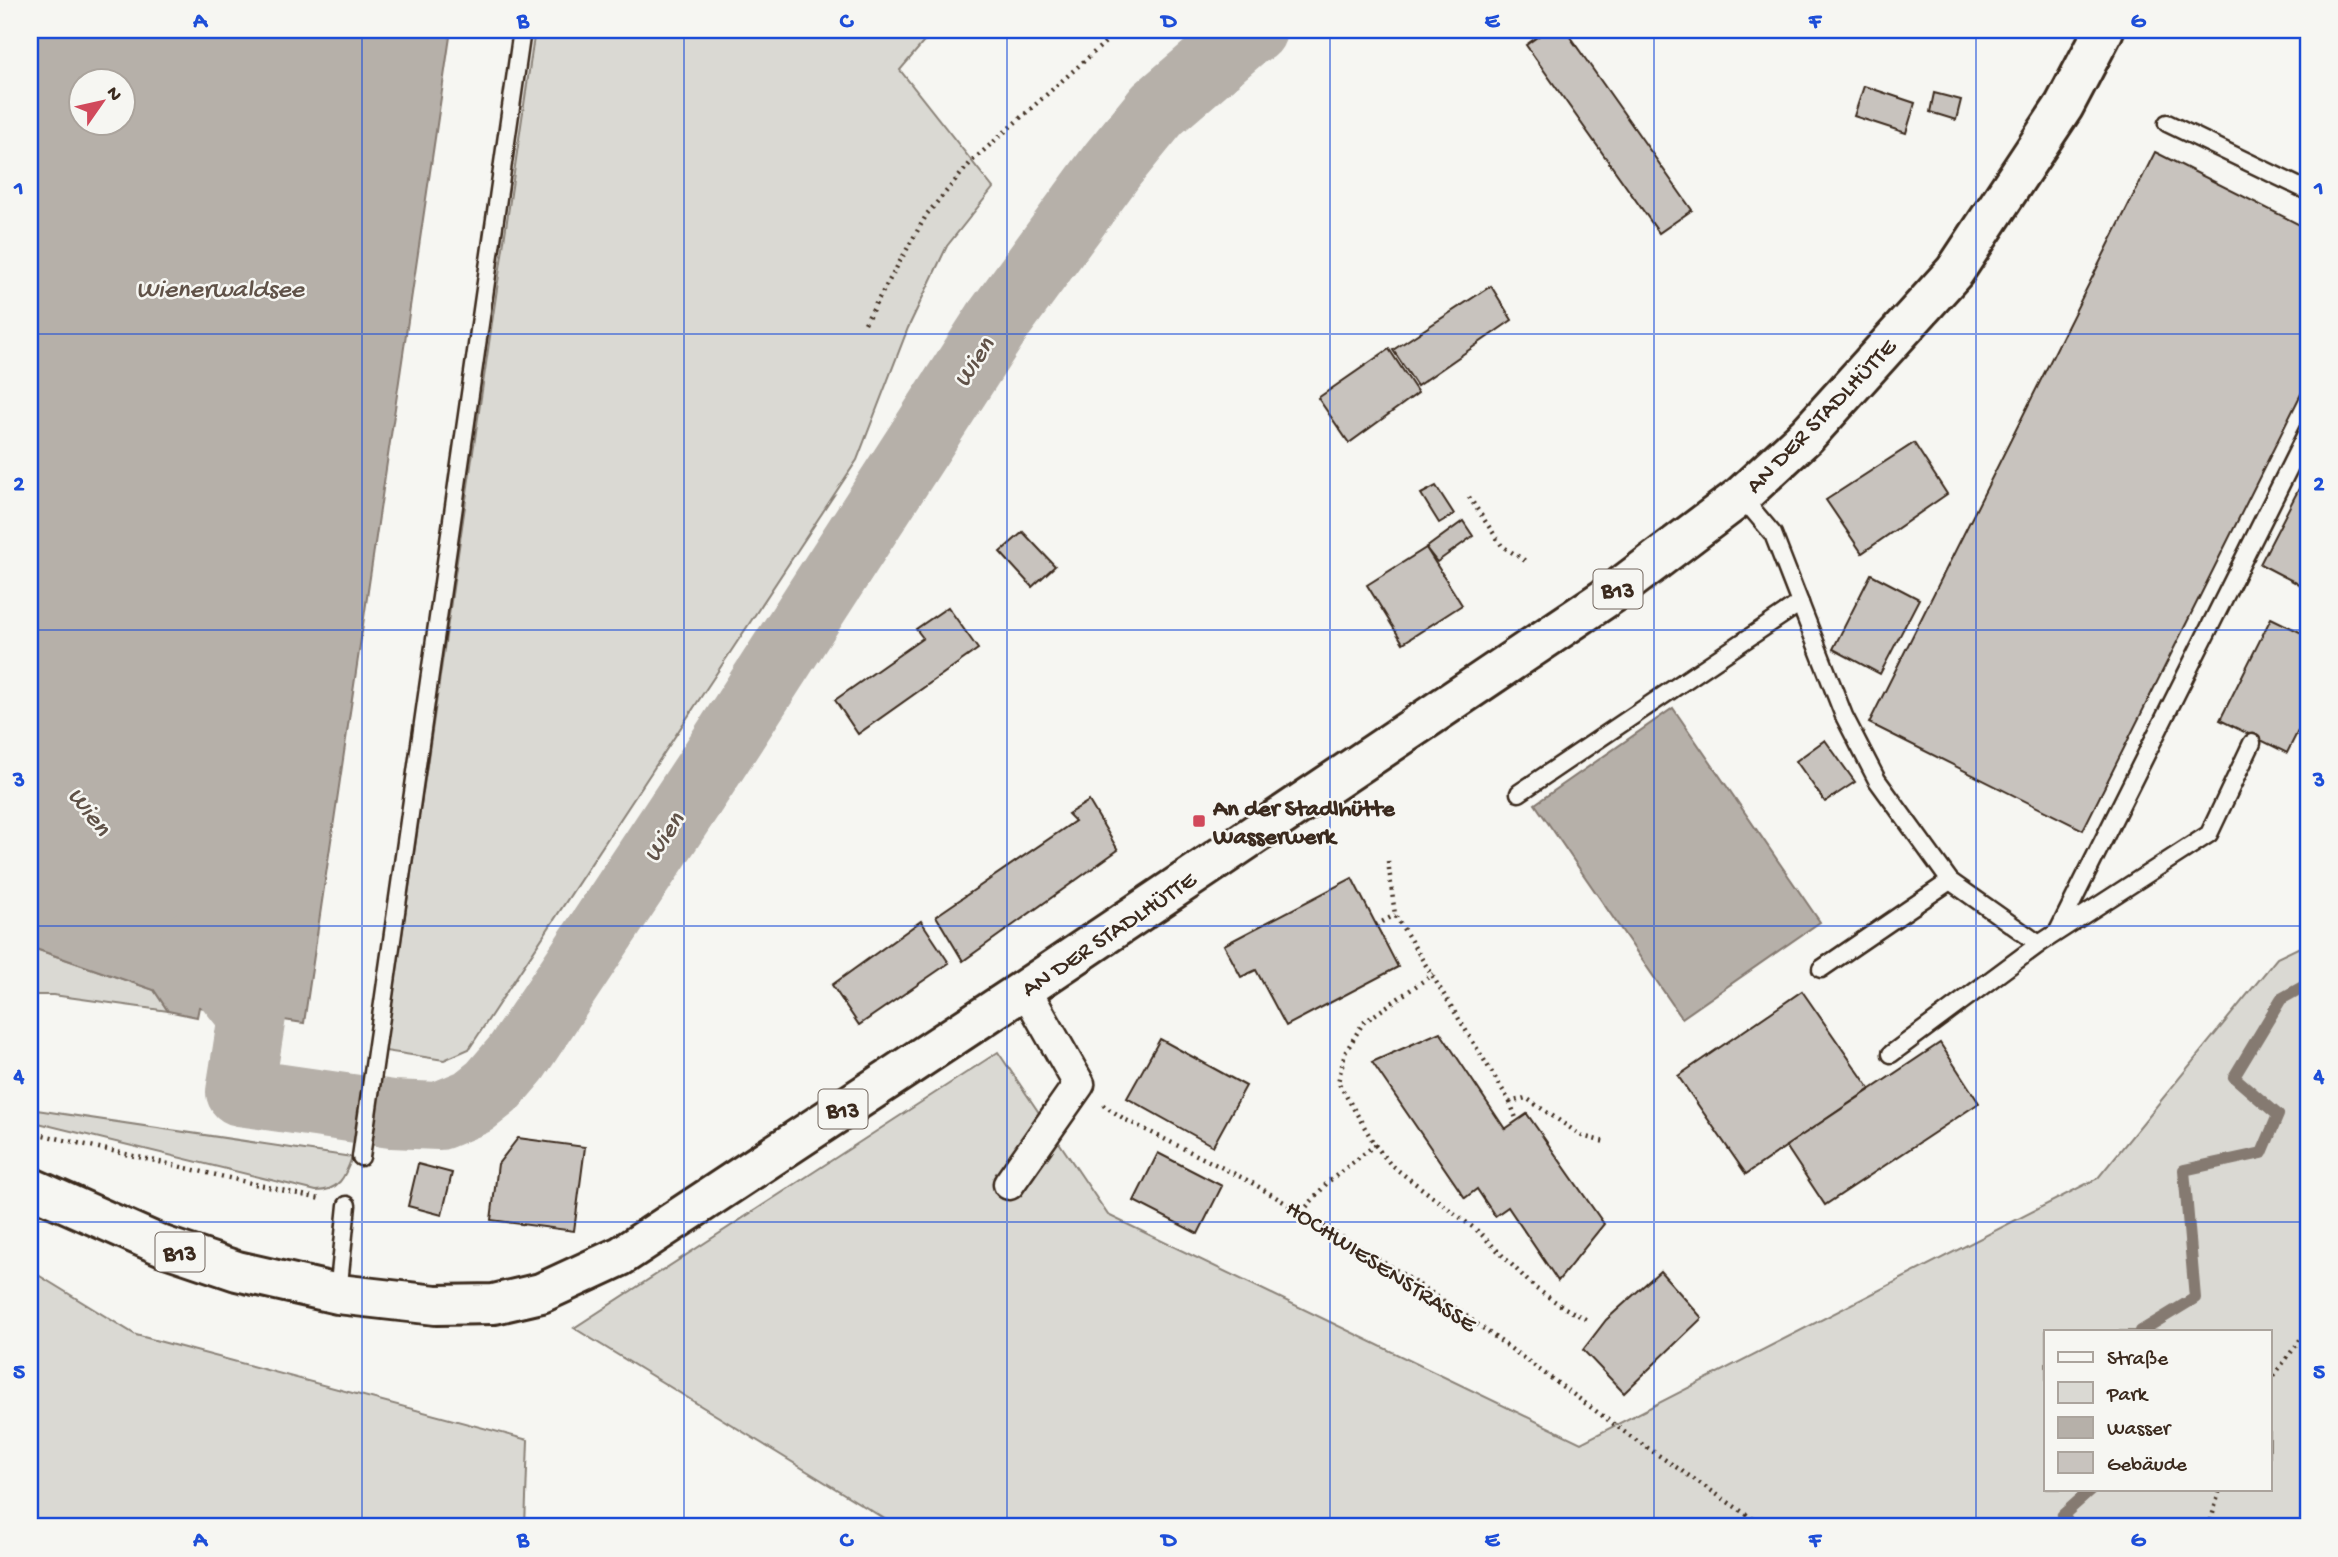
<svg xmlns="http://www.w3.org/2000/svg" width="2338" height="1557" font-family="'Gochi Hand',sans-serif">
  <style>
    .green { fill: #dad9d3; stroke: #8a8278; stroke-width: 2; fill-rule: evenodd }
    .water { fill: #b6b0a9; stroke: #857a71; stroke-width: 2; fill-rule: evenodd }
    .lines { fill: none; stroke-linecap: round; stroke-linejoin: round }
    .stream { stroke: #857a71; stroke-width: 12 }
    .river { stroke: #b6b0a9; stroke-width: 68 }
    .building { fill: #c8c3be; stroke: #3b2a1e; stroke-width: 2 }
    .lane-casing { stroke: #3b2a1e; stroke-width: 21 }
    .street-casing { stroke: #3b2a1e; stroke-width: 35 }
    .primary-casing { stroke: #3b2a1e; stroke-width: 44 }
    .path { stroke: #3b2a1e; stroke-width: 4.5; stroke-dasharray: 2 5; stroke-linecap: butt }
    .lane { stroke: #f6f6f2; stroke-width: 16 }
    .street { stroke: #f6f6f2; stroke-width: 30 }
    .primary { stroke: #f6f6f2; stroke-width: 38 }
    .grid { fill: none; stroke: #1d4ed8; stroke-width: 2; stroke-opacity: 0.55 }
    .poi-dot { fill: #d1495b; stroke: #f6f6f2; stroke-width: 2.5 }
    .labels { text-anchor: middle; stroke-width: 5; stroke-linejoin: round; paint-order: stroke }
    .shield { fill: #f6f6f2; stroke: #73675e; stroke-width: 2 }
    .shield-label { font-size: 23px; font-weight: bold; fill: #3b2a1e }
    .street-label { font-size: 24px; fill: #3b2a1e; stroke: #f6f6f2 }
    .poi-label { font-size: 24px; font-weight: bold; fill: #3b2a1e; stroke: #f6f6f2; text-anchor: start }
    .water-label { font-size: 26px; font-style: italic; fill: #605248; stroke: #f6f6f2 }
    .neatline { fill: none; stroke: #1d4ed8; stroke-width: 2.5 }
    .grid-label { font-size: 23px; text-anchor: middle; font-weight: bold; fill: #1d4ed8 }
  </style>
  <rect width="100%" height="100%" fill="#f6f6f2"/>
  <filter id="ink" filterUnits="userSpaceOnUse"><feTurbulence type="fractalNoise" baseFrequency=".0143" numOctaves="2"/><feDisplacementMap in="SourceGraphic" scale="14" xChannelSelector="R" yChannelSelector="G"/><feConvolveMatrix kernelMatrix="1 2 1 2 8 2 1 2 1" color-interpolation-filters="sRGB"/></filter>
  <g filter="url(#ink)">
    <!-- green -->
    <g class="green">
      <polygon points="535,30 934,30 900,70 993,188 947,246 908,328 857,460 469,1049 444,1060 385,1051"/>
      <path d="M2308 943V1527H898L574 1328 998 1052 1108 1215 1581 1443 2098 1178 2277 958ZM2046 1331H2270V1489H2046Z"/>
      <polygon points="30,947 154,990 168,1011 53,995 30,995"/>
      <path d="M30 1109 352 1157C345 1177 339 1191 316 1191L30 1121Z"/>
      <polygon points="30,1270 136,1335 528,1440 525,1527 30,1527"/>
    </g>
    <!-- water -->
    <g class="water">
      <path d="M30 30H451L304 1023 199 1007 197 1017 168 1011 154 990 30 947ZM80 80H122V122H80Z"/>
      <polygon points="1673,708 1820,922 1682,1018 1535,804"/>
    </g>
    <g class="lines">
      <!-- stream -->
      <g class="stream">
        <polyline points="2141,1331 2195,1298 2184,1170 2262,1153 2278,1115 2234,1077 2281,999 2308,984"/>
        <polyline points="2071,1527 2063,1515 2092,1489"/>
      </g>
      <!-- river -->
      <polyline class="river" points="194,942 252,1016 240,1092 392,1114 439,1116 473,1102 492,1087 516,1059 704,776 998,321 1113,164 1158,109 1245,34 1253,30"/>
    </g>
    <!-- building -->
    <g class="building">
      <polygon points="1547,30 1565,30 1692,210 1659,233 1526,45"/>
      <polygon points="1864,86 1915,103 1906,133 1854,116"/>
      <polygon points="1934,93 1961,100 1956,120 1930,112"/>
      <polygon points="2155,152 2308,229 2308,380 2083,830 1869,723"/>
      <polygon points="1491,286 1512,320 1417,386 1393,350"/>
      <polygon points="1389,349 1418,393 1349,443 1318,398"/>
      <polygon points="1914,443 1947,494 1862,553 1826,500"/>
      <polygon points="2308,471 2308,589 2260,564"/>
      <polygon points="1436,486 1454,514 1439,523 1421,494"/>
      <polygon points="1463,521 1473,536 1437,562 1426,548"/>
      <polygon points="1023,532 1055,566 1032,587 1000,552"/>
      <polygon points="1426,548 1462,605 1403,643 1367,585"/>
      <polygon points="1871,574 1919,599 1880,674 1833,649"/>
      <polygon points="948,607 978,649 858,734 835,700 923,638 916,629"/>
      <polygon points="2271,618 2308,636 2308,711 2287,753 2220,720"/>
      <polygon points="1825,740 1855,782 1825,802 1796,761"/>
      <polygon points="1089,801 1118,850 963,961 936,916 1075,821 1068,814"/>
      <polygon points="1352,878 1398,967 1286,1026 1256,970 1241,977 1224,945"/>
      <polygon points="921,921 949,963 859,1025 832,985"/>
      <polygon points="1802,991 1870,1089 1746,1174 1678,1076"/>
      <polygon points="1440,1032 1505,1129 1527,1114 1604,1224 1558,1281 1508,1207 1495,1216 1477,1189 1465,1198 1372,1062"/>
      <polygon points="1160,1039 1246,1086 1213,1146 1127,1098"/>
      <polygon points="1940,1043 1979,1103 1825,1205 1786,1146"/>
      <polygon points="518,1138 585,1147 574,1231 491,1220 498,1164"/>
      <polygon points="1158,1153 1222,1186 1198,1234 1134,1201"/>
      <polygon points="418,1164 452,1173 442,1215 408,1206"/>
      <polygon points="1660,1271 1702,1318 1624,1393 1583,1350 1606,1320"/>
      <polygon points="736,1518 783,1527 735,1527"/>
    </g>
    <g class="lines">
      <!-- lane casing -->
      <g class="lane-casing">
        <g id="lane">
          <polyline points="2167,123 2308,191"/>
          <polyline points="1741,496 1773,534 1844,716 1877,780 1950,881 2039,944 2209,834 2252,743"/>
          <polyline points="1519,793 1800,603"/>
          <polyline points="2059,929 2308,430"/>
          <polyline points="1821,969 1950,881"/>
          <polyline points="1891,1054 2039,944"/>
          <polyline points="361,1157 522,30"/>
          <polyline points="338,1294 347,1205"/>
        </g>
      </g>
      <!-- street casing -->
      <g class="street-casing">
        <polyline id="street" points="1009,1184 1079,1084 1025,989"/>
      </g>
      <!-- primary casing -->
      <g class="primary-casing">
        <polyline id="primary" points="30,1187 163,1246 237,1271 338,1294 436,1305 494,1304 541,1293 621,1256 1025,989 1613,593 1741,496 1807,435 1955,271 2064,106 2104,30"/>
      </g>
      <!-- path -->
      <g class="path">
        <polyline points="865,323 927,214 972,161 1119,30"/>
        <polyline points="1469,497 1502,546 1527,562"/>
        <polyline points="1388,861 1395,915 1510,1102 1526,1098 1582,1136 1605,1142"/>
        <polyline points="1376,925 1395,915"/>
        <polyline points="1510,1102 1517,1121"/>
        <polyline points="1103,1105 1126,1120 1249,1181 1393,1268 1458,1310 1630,1436 1765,1527"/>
        <polyline points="30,1132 320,1199"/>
        <polyline points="1375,1145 1391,1165 1479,1232 1535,1288 1565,1308 1589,1321"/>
        <polyline points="1302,1212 1328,1182 1375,1145 1338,1082 1345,1053 1363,1023 1433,974"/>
        <polyline points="2270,1381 2308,1329"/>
        <polyline points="2209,1527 2220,1489"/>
      </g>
      <!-- lane -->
      <use href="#lane" class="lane"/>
      <!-- street -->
      <use href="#street" class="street"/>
      <!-- primary -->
      <use href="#primary" class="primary"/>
    </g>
  </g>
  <!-- grid -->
  <path class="grid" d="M362 30V1527M684 30V1527M1007 30V1527M1330 30V1527M1654 30V1527M1976 30V1527M30 334H2308M30 630H2308M30 926H2308M30 1222H2308"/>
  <!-- markers -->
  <rect class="poi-dot" x="1192" y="814" width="14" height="14" rx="3.5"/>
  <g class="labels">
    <!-- shield labels -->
    <g class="shield">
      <rect x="1593.5" y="569.5" width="49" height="39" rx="5"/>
      <rect x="818.5" y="1089.5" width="49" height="39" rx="5"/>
      <rect x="155.5" y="1232.5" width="49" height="39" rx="5"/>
    </g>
    <g class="shield-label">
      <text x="1618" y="597">B13</text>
      <text x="843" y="1117">B13</text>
      <text x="180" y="1260">B13</text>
    </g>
    <!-- street labels -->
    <g class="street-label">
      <text transform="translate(1820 415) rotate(-46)" y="8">AN DER STADLHÜTTE</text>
      <text transform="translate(1108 933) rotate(-34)" y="8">AN DER STADLHÜTTE</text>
      <text transform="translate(1382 1265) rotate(33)" y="8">HOCHWIESENSTRASSE</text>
    </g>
    <!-- poi labels -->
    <g class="poi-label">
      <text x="1213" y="815">An der Stadlhütte<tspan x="1213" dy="28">Wasserwerk</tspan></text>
    </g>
    <!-- water labels -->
    <g class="water-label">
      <text x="220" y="296">Wienerwaldsee</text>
      <text transform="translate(972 361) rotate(-57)" y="9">Wien</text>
      <text transform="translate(91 810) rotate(52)" y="9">Wien</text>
      <text transform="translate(662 836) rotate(-57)" y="9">Wien</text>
    </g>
  </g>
  <!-- margin -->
  <rect width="2338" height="1557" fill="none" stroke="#f6f6f2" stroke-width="77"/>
  <!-- legend -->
  <rect x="2044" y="1330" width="228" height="161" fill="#f6f6f2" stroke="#aba49d" stroke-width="2"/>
  <rect x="2058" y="1352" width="35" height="10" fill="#f6f6f2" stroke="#aba49d" stroke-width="2"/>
  <text x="2107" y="1364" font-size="21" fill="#3b2a1e">Straße</text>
  <rect x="2058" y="1382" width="35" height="21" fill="#dad9d3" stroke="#aba49d" stroke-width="2"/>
  <text x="2107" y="1400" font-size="21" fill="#3b2a1e">Park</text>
  <rect x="2058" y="1417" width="35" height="21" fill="#b6b0a9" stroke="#aba49d" stroke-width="2"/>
  <text x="2107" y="1434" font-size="21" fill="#3b2a1e">Wasser</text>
  <rect x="2058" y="1452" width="35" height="21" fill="#c8c3be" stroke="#aba49d" stroke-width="2"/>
  <text x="2107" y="1470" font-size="21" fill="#3b2a1e">Gebäude</text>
  <!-- north arrow -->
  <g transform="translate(102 102) rotate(56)"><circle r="33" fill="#f6f6f2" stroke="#aba49d" stroke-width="2"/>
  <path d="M0-5L12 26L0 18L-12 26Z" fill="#d1495b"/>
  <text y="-10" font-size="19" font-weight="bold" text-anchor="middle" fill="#3b2a1e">N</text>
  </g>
  <rect x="38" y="38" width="2262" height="1480" class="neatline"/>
  <g class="grid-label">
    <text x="200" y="27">A</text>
    <text x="523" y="27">B</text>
    <text x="846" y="27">C</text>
    <text x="1169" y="27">D</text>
    <text x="1492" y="27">E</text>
    <text x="1815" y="27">F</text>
    <text x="2138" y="27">G</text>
    <text x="19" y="194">1</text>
    <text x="2319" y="194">1</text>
    <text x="19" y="490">2</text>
    <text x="2319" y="490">2</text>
    <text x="19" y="786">3</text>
    <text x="2319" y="786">3</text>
    <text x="19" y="1082">4</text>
    <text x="2319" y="1082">4</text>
    <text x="19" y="1378">5</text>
    <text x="2319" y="1378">5</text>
    <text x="200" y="1546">A</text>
    <text x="523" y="1546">B</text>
    <text x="846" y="1546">C</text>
    <text x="1169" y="1546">D</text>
    <text x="1492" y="1546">E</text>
    <text x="1815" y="1546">F</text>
    <text x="2138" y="1546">G</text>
  </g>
</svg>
